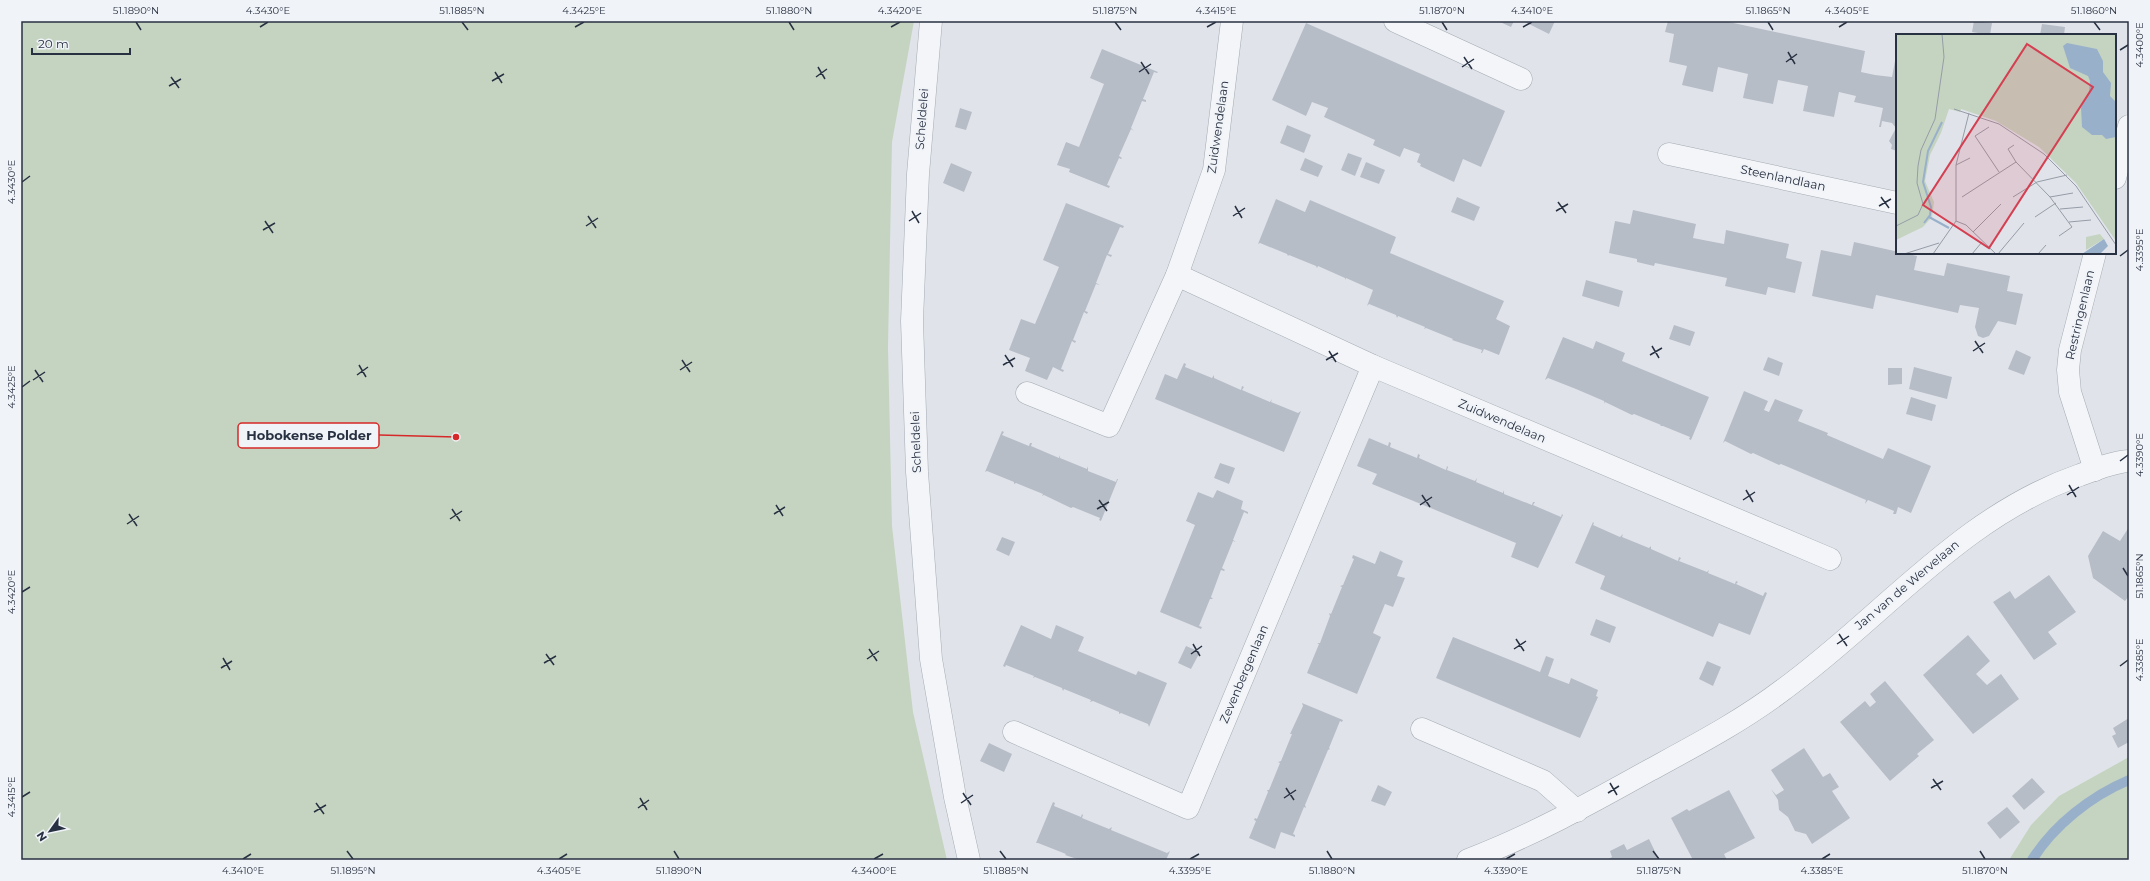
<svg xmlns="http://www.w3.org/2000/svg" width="2150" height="881" font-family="Montserrat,sans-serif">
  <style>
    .green { fill: #c5d4c1 }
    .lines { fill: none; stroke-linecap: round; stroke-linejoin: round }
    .stream { stroke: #99b0cb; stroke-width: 10 }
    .building { fill: #b7bdc7 }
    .minor-casing { stroke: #a5abb4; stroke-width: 23 }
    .minor { stroke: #f3f5f8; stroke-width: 22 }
    .ticks { fill: none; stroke: #283142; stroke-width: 1.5 }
    .labels { text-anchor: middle; stroke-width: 3.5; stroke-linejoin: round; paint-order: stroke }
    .street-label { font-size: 12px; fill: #283142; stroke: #f0f3f7 }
    .inset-river { fill: none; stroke: #99b0cb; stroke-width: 2 }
    .inset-road { fill: none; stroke: #969ca7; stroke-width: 1 }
    .view { fill: #d43f51; fill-opacity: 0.15; stroke: #d43f51; stroke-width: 2 }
    .inset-edge { fill: none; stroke: #283142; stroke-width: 2 }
    .leader { fill: none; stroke: #d62828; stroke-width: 1.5 }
    .callout-dot { fill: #d62828; stroke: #f0f3f7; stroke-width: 1.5 }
    .callout { fill: #f0f3f7; stroke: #d62828; stroke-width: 1.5 }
    .callout-label { font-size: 13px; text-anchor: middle; font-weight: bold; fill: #283142 }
    .neatline { fill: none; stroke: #283142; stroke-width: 1.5 }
    .ticks-label { font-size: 10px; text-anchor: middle; fill: #283142 }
  </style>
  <rect width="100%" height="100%" fill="#e0e4ea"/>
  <!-- green -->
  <g class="green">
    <polygon points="21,21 914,21 892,142 888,347 892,526 913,712 947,860 21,860"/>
    <polygon points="2129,757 2129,860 2009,860 2031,825 2059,796"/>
  </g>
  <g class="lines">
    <!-- stream -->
    <path class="stream" d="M2032 860C2054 825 2091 796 2129 780"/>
  </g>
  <!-- building -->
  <g class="building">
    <polygon points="1498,21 1514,21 1511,27"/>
    <polygon points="1523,21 1555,21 1549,34"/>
    <polygon points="1668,21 1724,21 1865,51 1861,72 1875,75 1892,77 1895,61 1897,62 1897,151 1891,149 1892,145 1889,141 1896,128 1892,123 1882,121 1881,127 1879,127 1883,108 1854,102 1856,96 1839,92 1834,117 1803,111 1808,86 1778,80 1773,104 1743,98 1748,74 1718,67 1713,92 1682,85 1687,66 1669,62 1674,34 1665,32"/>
    <polygon points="1974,21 1992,23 1990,35 1972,32"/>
    <polygon points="1306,23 1505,111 1481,167 1463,159 1454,182 1420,166 1421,164 1417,162 1420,154 1404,148 1400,157 1373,145 1375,140 1324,117 1328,108 1312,102 1306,116 1272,100"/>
    <polygon points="2042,24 2065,27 2064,35 2040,35"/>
    <polygon points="1102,49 1158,72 1157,73 1154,72 1143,99 1146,100 1146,102 1142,101 1131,128 1134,131 1131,129 1119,156 1122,158 1121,159 1119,158 1107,185 1110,186 1109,188 1069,172 1070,169 1057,165 1066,142 1079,147 1104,84 1090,78"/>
    <polygon points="960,108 972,112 966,130 955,127"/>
    <polygon points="1287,125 1311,135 1304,153 1280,143"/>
    <polygon points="1348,153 1362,158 1355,176 1341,170"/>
    <polygon points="1305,158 1323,166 1318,177 1300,170"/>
    <polygon points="1366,162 1385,170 1379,184 1360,177"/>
    <polygon points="951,163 972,172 964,192 943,183"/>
    <polygon points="1457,197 1480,207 1474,221 1451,212"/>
    <polygon points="1276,199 1305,212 1310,200 1396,237 1390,253 1504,301 1496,319 1510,326 1499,355 1484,349 1482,353 1481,353 1482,350 1452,340 1453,339 1426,328 1424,329 1425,327 1398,316 1397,318 1396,315 1369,304 1367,306 1373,290 1346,278 1345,280 1345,278 1318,266 1317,268 1316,266 1289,255 1288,256 1287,254 1260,243 1258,244"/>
    <polygon points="1066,203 1124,226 1123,228 1120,227 1108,254 1112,255 1111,257 1107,255 1096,283 1100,285 1096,284 1085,311 1088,312 1087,314 1084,312 1073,340 1076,341 1075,343 1072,341 1061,369 1064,370 1063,372 1053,367 1047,380 1025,371 1030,358 1009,350 1021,319 1035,324 1059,267 1043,260"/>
    <polygon points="1633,210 1696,224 1693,238 1724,244 1726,230 1789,244 1786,258 1802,262 1795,293 1768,287 1766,295 1725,286 1727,278 1655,263 1654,266 1637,262 1637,259 1609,253 1615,221 1630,224"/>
    <polygon points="1854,242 1917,256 1914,270 1944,276 1947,263 2010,276 2007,291 2023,294 2016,325 1998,321 1989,336 1983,338 1978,336 1975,327 1979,308 1960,305 1958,313 1876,295 1873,309 1812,296 1821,250 1851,256"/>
    <polygon points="1586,280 1623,291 1619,307 1582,296"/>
    <polygon points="1674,325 1695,332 1690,346 1669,339"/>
    <polygon points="1563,337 1593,349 1596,341 1625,353 1622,361 1709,397 1691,440 1689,439 1690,437 1663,426 1660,426 1661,425 1634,414 1632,415 1605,402 1605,404 1604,401 1576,389 1548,378 1545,380"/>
    <polygon points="2016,350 2031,357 2024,375 2008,369"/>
    <polygon points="1768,357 1783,363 1779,376 1763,370"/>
    <polygon points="1184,363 1186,364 1185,367 1212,378 1214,375 1214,378 1241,390 1242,386 1244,387 1242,390 1270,402 1272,399 1271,402 1298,413 1301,411 1284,452 1155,399 1165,374 1177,379"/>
    <polygon points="1914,367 1952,377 1947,399 1909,389"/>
    <polygon points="1888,368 1902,368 1902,384 1888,385"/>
    <polygon points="1744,391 1768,401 1764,410 1769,412 1775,399 1803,410 1798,421 1828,433 1827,435 1883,459 1888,448 1931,466 1911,513 1898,507 1896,514 1893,514 1894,511 1868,500 1865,504 1866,500 1781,464 1779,465 1753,453 1751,454 1725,441 1723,443"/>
    <polygon points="1911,397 1936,405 1932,421 1906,414"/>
    <polygon points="1002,431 1004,432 1002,435 1029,446 1030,443 1032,443 1031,446 1059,458 1060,455 1060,458 1087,469 1088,466 1088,471 1116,482 1117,479 1118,479 1101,521 1099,520 1100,518 1073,507 1071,508 1044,495 1042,496 1043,494 1016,483 1014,484 1014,482 987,471 985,472"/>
    <polygon points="1369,438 1388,446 1389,442 1391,443 1390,447 1417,458 1418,454 1420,455 1419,458 1446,470 1447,466 1448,467 1447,470 1475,481 1477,478 1476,482 1503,493 1504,490 1504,494 1532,505 1533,502 1535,502 1533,505 1561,517 1562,514 1563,515 1538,568 1511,557 1516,543 1372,484 1377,474 1357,466"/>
    <polygon points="1220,463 1235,468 1229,484 1214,478"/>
    <polygon points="1217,490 1243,501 1241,509 1248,512 1248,514 1244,512 1233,540 1236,542 1233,541 1222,568 1225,570 1224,571 1221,570 1211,597 1213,599 1210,599 1199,626 1202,627 1201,629 1160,612 1195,525 1186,521 1198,492 1213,498"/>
    <polygon points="1593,522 1594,523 1593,525 1620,537 1623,534 1622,537 1649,548 1651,546 1651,549 1678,561 1679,557 1681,558 1679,561 1707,572 1709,570 1708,573 1735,584 1736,581 1738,582 1736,584 1763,596 1765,592 1767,593 1750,635 1719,623 1713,637 1600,589 1605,576 1575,563"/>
    <polygon points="2129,527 2129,596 2125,601 2093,578 2088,556 2103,531 2120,541"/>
    <polygon points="1002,537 1015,542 1009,556 996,550"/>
    <polygon points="1380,551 1403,561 1397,576 1405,578 1393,607 1385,604 1373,633 1381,637 1357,694 1307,673 1319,644 1317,643 1320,643 1330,616 1329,613 1331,614 1342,587 1340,586 1343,585 1354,559 1352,558 1353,555 1375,564"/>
    <polygon points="2049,575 2076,612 2048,632 2057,644 2034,660 1993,602 2010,591 2015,599"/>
    <polygon points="1596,619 1616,627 1610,643 1590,635"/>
    <polygon points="1021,625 1051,639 1056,625 1084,637 1078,651 1136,675 1138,671 1167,683 1149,727 1148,724 1121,713 1119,714 1119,712 1093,701 1090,702 1091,700 1064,689 1063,691 1062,688 1035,677 1033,678 1034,676 1006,665 1005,667 1003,666"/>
    <polygon points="1968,635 1990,661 1976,674 1987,685 2001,674 2019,699 1973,734 1923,675"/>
    <polygon points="1453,637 1540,672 1546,656 1554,659 1548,676 1569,684 1571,678 1598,690 1596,696 1598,697 1580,738 1436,678"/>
    <polygon points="1186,646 1200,652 1191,669 1178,663"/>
    <polygon points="1707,661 1721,667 1713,686 1699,679"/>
    <polygon points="1885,681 1934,740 1917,754 1919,756 1890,781 1840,722 1865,701 1870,707 1876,702 1870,694"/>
    <polygon points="1302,703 1343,720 1342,722 1340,721 1329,748 1330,749 1328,750 1305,805 1306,808 1304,807 1293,834 1295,835 1295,837 1281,832 1275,849 1249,838 1256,821 1254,820 1255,818 1257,819 1268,792 1267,790 1269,790 1280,763 1278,762 1281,761 1292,734 1290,734 1303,706"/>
    <polygon points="2129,718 2129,742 2118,748 2112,736 2116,734 2113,728"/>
    <polygon points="989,743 1012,754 1004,772 980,761"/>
    <polygon points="1804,748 1823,777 1830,773 1839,787 1832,791 1850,818 1812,844 1806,834 1795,831 1788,817 1779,810 1778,800 1771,789 1776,795 1784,790 1771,770"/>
    <polygon points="2032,778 2045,792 2024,810 2012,796"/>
    <polygon points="1378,785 1392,792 1385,806 1371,801"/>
    <polygon points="1729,790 1755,838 1724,854 1727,860 1693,860 1671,818 1687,809 1689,811"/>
    <polygon points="1053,802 1055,803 1054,806 1081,817 1082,814 1083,815 1082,818 1109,829 1112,827 1111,830 1167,853 1170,851 1166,860 1080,860 1065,855 1066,854 1038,843 1036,843"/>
    <polygon points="2007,807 2020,822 2000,839 1987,823"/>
    <polygon points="1649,839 1659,860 1607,860 1612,857 1610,851 1624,844 1627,850"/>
  </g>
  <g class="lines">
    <!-- minor casing -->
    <g class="minor-casing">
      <g id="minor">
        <polyline points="931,21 918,174 912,321 917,472 931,659 955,797 969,860"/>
        <polyline points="1395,21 1521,79"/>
        <polyline points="1669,154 1897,203"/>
        <polyline points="2115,178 2129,126"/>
        <polyline points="2095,253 2070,350 2068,370 2070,392 2095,470"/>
        <polyline points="1177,275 1373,366 1830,559"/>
        <polyline points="1027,393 1109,426 1177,275 1214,170 1232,21"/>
        <polyline points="1422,729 1543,781 1577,811"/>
        <polyline points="1014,732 1188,808 1373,366"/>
        <path d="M1468 860C1531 836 1591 803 1650 770 1696 745 1742 721 1784 689 1883 617 1961 516 2080 475 2096 469 2113 462 2129 461"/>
      </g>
    </g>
    <!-- minor -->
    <use href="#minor" class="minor"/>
  </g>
  <!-- ticks -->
  <path class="ticks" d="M136 22 141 30M462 22 468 30M789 22 794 30M1115 22 1121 30M1442 22 1447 30M1768 22 1773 30M2094 22 2100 30M260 27 268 22M575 27 584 22M891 27 900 22M1207 27 1216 22M1523 27 1532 22M1839 27 1847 22M2120 50 2128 45M1788 52 1795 64M1464 57 1472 69M1141 62 1149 74M1786 62 1797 54M818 67 825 79M1462 67 1474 59M495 72 502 83M1139 72 1151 64M171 77 179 88M816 77 827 69M492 81 504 74M169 86 181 79M22 182 30 176M1881 197 1889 208M1558 202 1566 213M1235 206 1242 218M1879 206 1891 199M912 211 919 223M1556 211 1568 204M588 216 596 228M1233 216 1245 208M265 221 273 233M909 221 921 213M586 226 598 218M263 230 275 223M2120 256 2128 250M1975 341 1983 353M1652 346 1659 358M1329 351 1336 362M1973 351 1985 343M1005 355 1013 367M1650 355 1662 348M682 360 690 372M1326 360 1338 353M359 365 366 377M1003 365 1015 358M35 370 43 382M680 370 692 362M357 375 368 367M33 380 45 372M22 387 30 381M2120 461 2128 455M2069 485 2076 497M1746 490 1753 502M1422 495 1430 507M2067 495 2079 487M1099 500 1107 511M1743 500 1755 492M776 505 783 516M1420 505 1432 497M452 509 460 521M1097 509 1109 502M129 514 137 526M774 514 785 507M450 519 462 511M127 524 139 516M2123 568 2128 576M22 592 30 587M1839 634 1847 646M1516 639 1524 651M1193 644 1200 656M1837 644 1849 636M869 649 877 661M1514 649 1526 641M546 654 554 665M1191 654 1202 646M223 658 230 670M867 659 879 651M544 663 556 656M2120 666 2128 660M221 668 232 661M1933 779 1941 790M1610 783 1617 795M1286 788 1294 800M1931 788 1943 781M963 793 971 805M1608 793 1619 786M22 797 30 792M640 798 647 810M1284 798 1296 790M316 803 324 814M961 803 973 795M638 808 649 800M314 812 326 805M347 851 353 859M674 851 679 859M1000 851 1006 859M1327 851 1332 859M1653 851 1659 859M1980 851 1985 859M243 859 251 854M559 859 567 854M874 859 883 854M1190 859 1199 854M1506 859 1515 854M1822 859 1830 854"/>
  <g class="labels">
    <!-- street labels -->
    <g class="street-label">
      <text transform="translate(922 119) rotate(-86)" y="4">Scheldelei</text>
      <text transform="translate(1218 127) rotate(-82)" y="4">Zuidwendelaan</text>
      <text transform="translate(1783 178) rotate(12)" y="4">Steenlandlaan</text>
      <text transform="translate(2080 315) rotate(-77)" y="4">Restringenlaan</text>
      <text transform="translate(1502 421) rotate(23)" y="4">Zuidwendelaan</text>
      <text transform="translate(916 442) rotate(-92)" y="4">Scheldelei</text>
      <text transform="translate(1907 585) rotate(-40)" y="4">Jan van de Wervelaan</text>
      <text transform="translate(1244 674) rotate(-67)" y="4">Zevenbergenlaan</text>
    </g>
  </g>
  <!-- overview -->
  <g transform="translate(1896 34)">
    <rect width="220" height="220" fill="#e0e4ea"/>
    <path d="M0 0H220V207L180 149 143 113 100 87 65 75 64 78 53 75 45 99 34 121 29 147 38 168 36 183 27 193 0 206ZM204 200 208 205 190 216V203Z" fill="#c5d4c1"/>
    <path d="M171 9 201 15 207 27V38L215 49 214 62 220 68V103L210 105 206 101H196L186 93 185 74 193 57 194 47 192 42 174 34 167 12ZM208 205 212 212 204 220H186Z" fill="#99b0cb"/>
    <path class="inset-river" d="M33 183 53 194M28 189 34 181 35 173 27 148 32 117 46 88"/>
    <path class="inset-road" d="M58 75 103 90 148 120 180 152 220 211M93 93 79 102 103 138M118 111 112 115 120 128 154 163 176 193 163 202M60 131 74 124M66 163 120 128M117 163 141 148 171 141M154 163 177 159M164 175 187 173M139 183 160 169M60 187 70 191 100 220M173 188 195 186M0 192 22 181 27 170 21 149 22 132 25 116 39 85 48 23 46 0M77 198 105 170M8 220 43 209M37 220 60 187V131L73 79M76 220 86 208M102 220 128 189M142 220 150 211"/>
    <path class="view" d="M131 10 197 53 93 214 27 171Z"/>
    <rect width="220" height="220" class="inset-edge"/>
  </g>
  <!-- callouts -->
  <path class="leader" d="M456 437L379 435"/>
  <circle class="callout-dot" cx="456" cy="437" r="4"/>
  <rect class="callout" x="238" y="423" width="141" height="25" rx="4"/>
  <g class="callout-label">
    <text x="309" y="440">Hobokense Polder</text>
  </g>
  <!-- border -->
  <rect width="2150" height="881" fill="none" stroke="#f0f3f7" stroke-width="44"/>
  <!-- north arrow -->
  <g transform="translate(50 831) rotate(237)" stroke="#f0f3f7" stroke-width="3" paint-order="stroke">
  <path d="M0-3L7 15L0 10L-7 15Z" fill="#283142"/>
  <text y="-6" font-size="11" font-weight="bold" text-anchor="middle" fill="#283142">N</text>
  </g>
  <!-- scale -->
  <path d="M32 48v6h98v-6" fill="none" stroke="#283142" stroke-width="2"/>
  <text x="38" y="48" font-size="12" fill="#283142" stroke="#f0f3f7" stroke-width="3" paint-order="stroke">20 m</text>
  <rect x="22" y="22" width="2106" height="837" class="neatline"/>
  <g class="ticks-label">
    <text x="136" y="14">51.1890°N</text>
    <text x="268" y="14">4.3430°E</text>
    <text x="462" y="14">51.1885°N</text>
    <text x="584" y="14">4.3425°E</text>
    <text x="789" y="14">51.1880°N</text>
    <text x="900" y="14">4.3420°E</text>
    <text x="1115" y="14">51.1875°N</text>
    <text x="1216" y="14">4.3415°E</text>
    <text x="1442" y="14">51.1870°N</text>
    <text x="1532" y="14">4.3410°E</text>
    <text x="1768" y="14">51.1865°N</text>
    <text x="1847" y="14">4.3405°E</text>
    <text x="2094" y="14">51.1860°N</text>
    <text transform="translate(2139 45) rotate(-90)" y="4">4.3400°E</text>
    <text transform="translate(11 182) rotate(-90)" y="4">4.3430°E</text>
    <text transform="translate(2139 250) rotate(-90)" y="4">4.3395°E</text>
    <text transform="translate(11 387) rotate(-90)" y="4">4.3425°E</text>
    <text transform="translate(2139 455) rotate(-90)" y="4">4.3390°E</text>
    <text transform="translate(2139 576) rotate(-90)" y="4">51.1865°N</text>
    <text transform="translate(11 592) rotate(-90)" y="4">4.3420°E</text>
    <text transform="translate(2139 660) rotate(-90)" y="4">4.3385°E</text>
    <text transform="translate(11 797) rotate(-90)" y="4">4.3415°E</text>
    <text x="243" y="874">4.3410°E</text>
    <text x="353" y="874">51.1895°N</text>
    <text x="559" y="874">4.3405°E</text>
    <text x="679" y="874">51.1890°N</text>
    <text x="874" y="874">4.3400°E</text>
    <text x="1006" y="874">51.1885°N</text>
    <text x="1190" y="874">4.3395°E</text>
    <text x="1332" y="874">51.1880°N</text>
    <text x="1506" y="874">4.3390°E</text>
    <text x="1659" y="874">51.1875°N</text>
    <text x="1822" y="874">4.3385°E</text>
    <text x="1985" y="874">51.1870°N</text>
  </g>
</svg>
